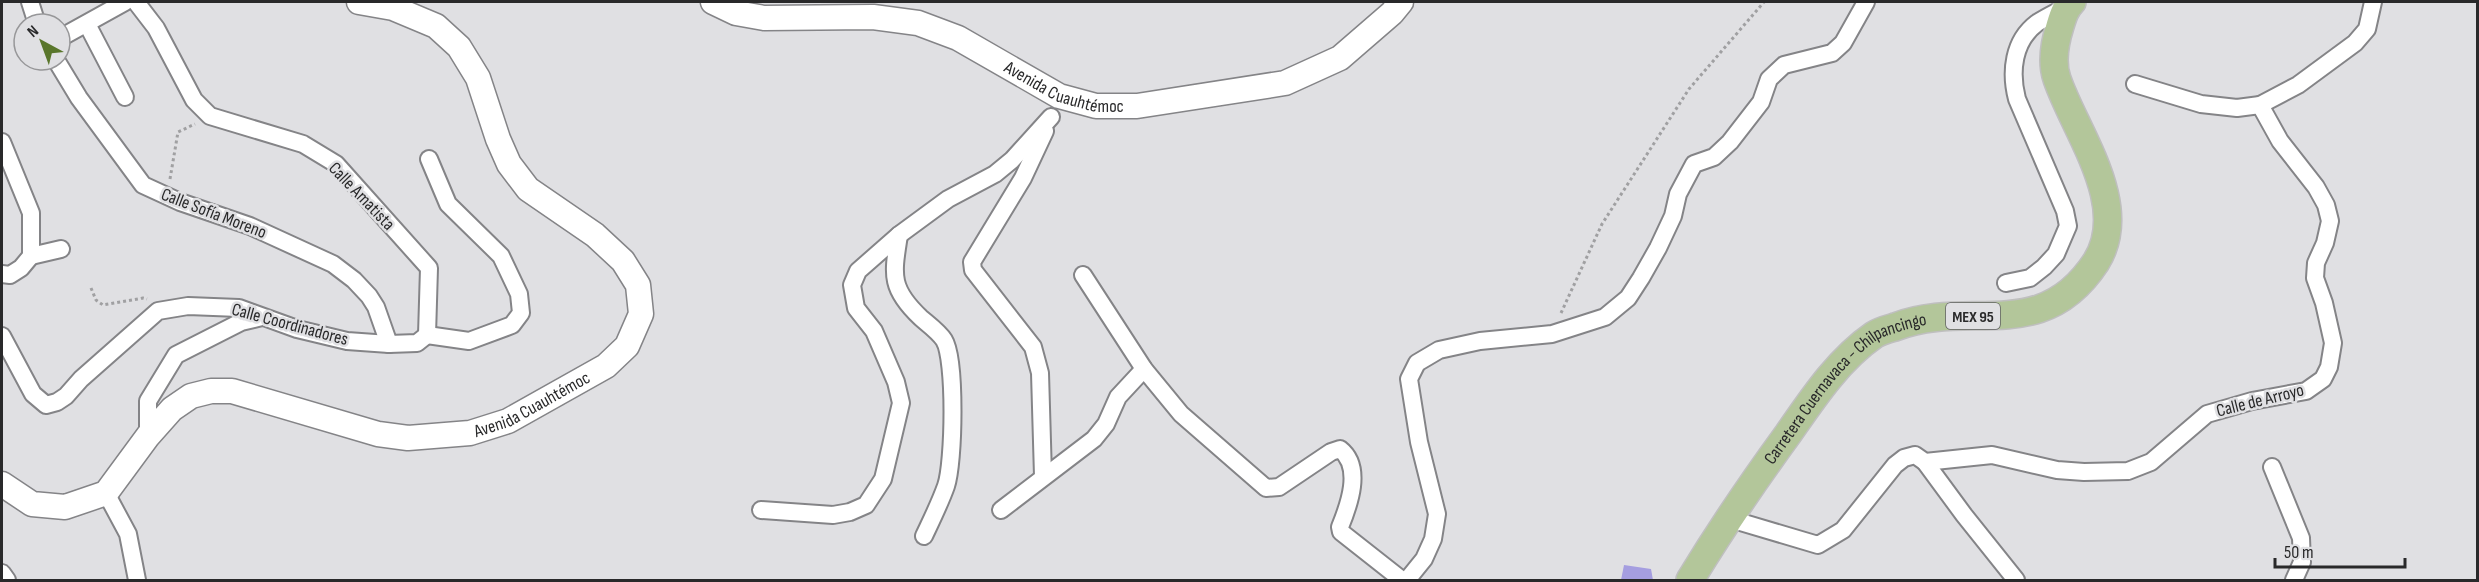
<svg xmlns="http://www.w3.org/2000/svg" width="2479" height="582" font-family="'Sofia Sans Condensed',sans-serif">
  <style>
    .forest { fill: #a59ee0 }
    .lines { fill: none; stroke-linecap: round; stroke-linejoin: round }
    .minor-casing { stroke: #848487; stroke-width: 20 }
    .secondary-casing { stroke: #848487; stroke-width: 27 }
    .primary-casing { stroke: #bfbfbf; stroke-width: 30 }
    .path { stroke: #a0a0a2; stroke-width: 3; stroke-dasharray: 3 3; stroke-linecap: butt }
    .minor { stroke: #fff; stroke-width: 16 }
    .secondary { stroke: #fff; stroke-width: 24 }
    .primary { stroke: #b3c69a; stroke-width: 27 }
    .labels { text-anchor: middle; stroke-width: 5; stroke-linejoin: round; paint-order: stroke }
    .shield { fill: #e0e0e3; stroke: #606062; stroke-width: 1.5 }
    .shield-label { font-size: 16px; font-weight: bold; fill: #29292a }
    .street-label { font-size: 18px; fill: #29292a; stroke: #e0e0e3 }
  </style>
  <rect width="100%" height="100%" fill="#e0e0e3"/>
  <!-- forest -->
  <polygon class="forest" points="1624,565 1651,569 1653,580 1621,580"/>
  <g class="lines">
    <!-- minor casing -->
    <g class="minor-casing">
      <g id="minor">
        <polyline points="30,2 37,24"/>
        <polyline points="136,2 156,28 194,100 210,116 303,144 336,164 429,268 427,335"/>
        <polyline points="87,24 125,97"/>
        <polyline points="60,38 125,2"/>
        <polyline points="56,60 79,98 143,185 180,202 250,226 333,264 354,280 369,296 376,307 389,344"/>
        <polyline points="2135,84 2201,104 2237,108 2260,105 2298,85 2355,43 2367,29 2373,2"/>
        <polyline points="2,142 31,213 31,256 21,268 10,275 2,274"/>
        <path d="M899 235C893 274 889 288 921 318 928 324 939 332 944 340 956 359 954 463 946 486 940 503 932 519 924 536"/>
        <polyline points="31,256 61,249"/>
        <path d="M1083 275 1144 369 1181 414 1266 488 1279 487 1331 452 1340 449C1363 467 1349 505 1340 527L1341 532 1402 580"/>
        <path d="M2006 283 2030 278 2044 267 2056 254 2068 226 2065 211 2017 99C2010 72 2013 41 2037 23 2046 17 2057 12 2066 7"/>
        <polyline points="427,335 469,341 512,325 521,313 519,294 501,256 448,204 429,159"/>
        <polyline points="2,336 33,394 46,405 57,402 66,396 81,379 158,311 188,306 239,308 297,329 347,341 389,344 417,343 427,335"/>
        <polyline points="148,436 148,401 176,355 241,322 262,317"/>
        <polyline points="1925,462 1964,515 2016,580"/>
        <polyline points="2272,467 2301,538 2302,562 2294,580"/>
        <polyline points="1043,476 1040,373 1033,347 973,270 972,262 1023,178 1045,131"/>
        <polyline points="106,493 128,534 137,580"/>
        <polyline points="761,510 833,515 850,512 866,505 883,479 901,403 896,382 874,331 856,308 852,285 858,271 899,235 948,199 995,174 1012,160 1051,117"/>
        <polyline points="1001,510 1094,439 1106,424 1118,397 1144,369"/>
        <polyline points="1727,518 1818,545 1843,530 1895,465 1904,458 1915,455 1925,462 1992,455 2057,470 2084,472 2128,471 2151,462 2207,414 2252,401 2306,391 2323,379 2329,367 2333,343 2324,303 2315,278 2316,263 2325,243 2330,221 2326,205 2316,187 2280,141 2260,105"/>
        <polyline points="2,573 7,580"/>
        <polyline points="1407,580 1424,559 1433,539 1437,514 1419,442 1409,379 1417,363 1439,350 1480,341 1552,334 1605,317 1628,298 1641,278 1658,248 1673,216 1678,194 1694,164 1714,157 1730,142 1761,102 1769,79 1784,65 1832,53 1843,43 1866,2"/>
      </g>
    </g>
    <!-- secondary casing -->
    <g class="secondary-casing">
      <g id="secondary">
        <path id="s1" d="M713 2 736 13 764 18 873 17 918 23 958 38 1059 96 1096 106H1137L1285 83 1340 58 1392 13 1401 2"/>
        <path id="s2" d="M2 484 32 504 65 507 106 493 148 436 172 409 191 396 211 391H232L378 434 408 438 470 433 508 421 606 366 627 346 641 314 638 285 623 261 595 235 528 189 509 164 498 139 478 78 459 47 436 26 393 8 359 2"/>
      </g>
    </g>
    <!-- primary casing -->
    <g class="primary-casing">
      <g id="primary">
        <path id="s3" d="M1690 580C1721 529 1753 482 1788 434 1813 398 1838 360 1874 335 1880 331 1888 329 1895 327 1969 298 2041 346 2096 262 2132 205 2075 132 2057 79 2051 62 2055 42 2060 26 2063 16 2065 9 2072 2"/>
      </g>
    </g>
    <!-- path -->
    <g class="path">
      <polyline points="170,179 178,132 195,124"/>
      <polyline points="91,288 96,300 103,305 143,298 147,299"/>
      <polyline points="1561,313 1602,224 1689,89 1764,2"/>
    </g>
    <!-- minor -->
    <use href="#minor" class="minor"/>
    <!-- secondary -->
    <use href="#secondary" class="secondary"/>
    <!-- primary -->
    <use href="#primary" class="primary"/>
  </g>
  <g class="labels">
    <!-- shield labels -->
    <rect class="shield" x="1946" y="303" width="54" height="26" rx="4.5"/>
    <g class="shield-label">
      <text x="1973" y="322">MEX 95</text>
    </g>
    <!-- street labels -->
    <g class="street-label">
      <text dy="6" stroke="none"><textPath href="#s1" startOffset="370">Avenida Cuauhtémoc</textPath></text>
      <text transform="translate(362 196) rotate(46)" y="6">Calle Amatista</text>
      <text transform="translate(214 213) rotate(21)" y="6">Calle Sofía Moreno</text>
      <text transform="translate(290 324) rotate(15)" y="6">Calle Coordinadores</text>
      <text dy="6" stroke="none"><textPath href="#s3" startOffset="252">Carretera Cuernavaca - Chilpancingo</textPath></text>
      <text transform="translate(2260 400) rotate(-14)" y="6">Calle de Arroyo</text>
      <text dy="6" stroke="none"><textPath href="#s2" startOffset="597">Avenida Cuauhtémoc</textPath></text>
    </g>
  </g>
  <!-- border -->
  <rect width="2479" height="582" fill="none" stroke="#29292a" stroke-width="6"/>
  <!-- north arrow -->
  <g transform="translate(42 42) rotate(319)"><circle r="28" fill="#e0e0e3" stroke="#979799" stroke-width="1.5"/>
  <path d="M0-4.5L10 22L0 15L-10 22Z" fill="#59762b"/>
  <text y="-9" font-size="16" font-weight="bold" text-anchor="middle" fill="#29292a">N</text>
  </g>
  <!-- scale -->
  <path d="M2275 558v9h130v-9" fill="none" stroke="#29292a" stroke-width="3"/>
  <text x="2284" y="558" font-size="18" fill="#29292a" stroke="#e0e0e3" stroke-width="4.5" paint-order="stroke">50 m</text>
</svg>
